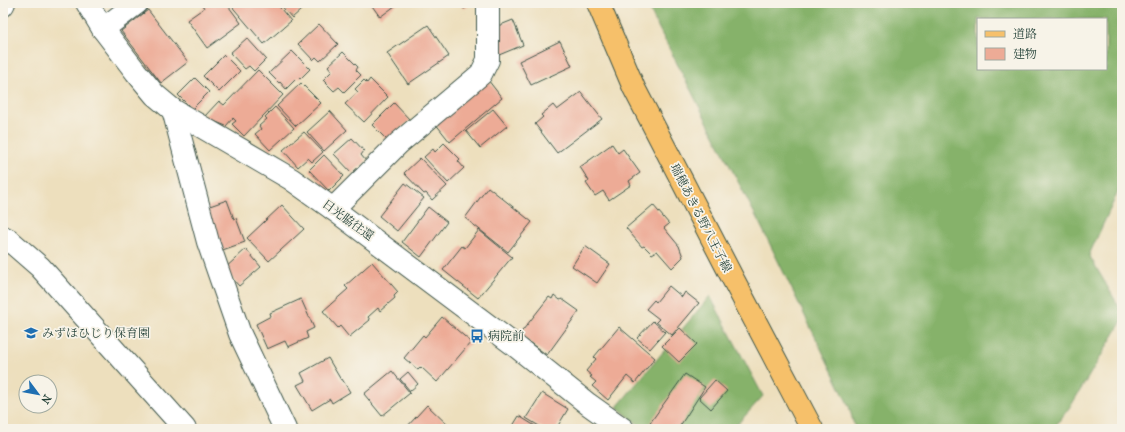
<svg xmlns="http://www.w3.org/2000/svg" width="1125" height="432" font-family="'IM FELL French Canon','Noto Serif JP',serif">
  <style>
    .forest { fill: #86b26a; stroke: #52784f; fill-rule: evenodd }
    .building { fill: #edab96 }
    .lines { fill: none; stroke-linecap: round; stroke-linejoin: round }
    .minor-casing { stroke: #3e5549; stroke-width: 24 }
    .major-casing { stroke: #3e5549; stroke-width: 24 }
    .minor { stroke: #fff; stroke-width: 22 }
    .major { stroke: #f6c06b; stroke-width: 22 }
    .labels { text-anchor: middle; stroke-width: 3.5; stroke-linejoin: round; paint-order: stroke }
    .street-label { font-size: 12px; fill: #1f3d34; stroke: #f7f3e8 }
    .poi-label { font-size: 12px; fill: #1f3d34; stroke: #f7f3e8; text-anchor: start }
  </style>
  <rect width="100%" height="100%" fill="#f7f3e8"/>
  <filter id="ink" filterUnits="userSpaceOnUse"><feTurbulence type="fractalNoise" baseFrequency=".025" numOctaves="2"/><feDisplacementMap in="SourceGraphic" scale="8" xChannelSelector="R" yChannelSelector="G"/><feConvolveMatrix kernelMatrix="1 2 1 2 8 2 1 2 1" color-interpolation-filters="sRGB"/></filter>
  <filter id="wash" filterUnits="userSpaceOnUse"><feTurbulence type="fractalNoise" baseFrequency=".012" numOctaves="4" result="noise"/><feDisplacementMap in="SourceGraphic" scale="16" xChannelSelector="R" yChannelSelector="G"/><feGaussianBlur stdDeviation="0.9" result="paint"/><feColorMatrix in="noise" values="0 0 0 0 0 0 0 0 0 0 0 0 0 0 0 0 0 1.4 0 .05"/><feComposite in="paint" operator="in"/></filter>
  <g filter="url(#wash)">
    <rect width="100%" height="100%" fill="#eddfbd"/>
    <!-- forest -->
    <g class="forest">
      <path d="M648 3H1122V183L1089 255 1122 312V321L1072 404 1053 429H855L849 406 761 226 654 19ZM978 19H1106V69H978Z"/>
      <polygon points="710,296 763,396 733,429 644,429 617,407"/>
    </g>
    <g id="blocks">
      <!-- building -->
      <g class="building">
        <polygon points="201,3 226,3 241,23 207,48 187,20 204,8"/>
        <polygon points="229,3 276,3 291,21 264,44"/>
        <polygon points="279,3 309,3 292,18"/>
        <polygon points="370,3 399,3 380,17"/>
        <polygon points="459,3 472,3 464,9"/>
        <polygon points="148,10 188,62 161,83 121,31"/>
        <polygon points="513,20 523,45 499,55 493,28"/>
        <polygon points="319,24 338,44 320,61 316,57 313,60 298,44"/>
        <polygon points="428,25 449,56 408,84 387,53"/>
        <polygon points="247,38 266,59 254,71 249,66 245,69 230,53"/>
        <polygon points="560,41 572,66 531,85 519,61"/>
        <polygon points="292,51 310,69 300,79 298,77 286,89 280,82 279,83 269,73"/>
        <polygon points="343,52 358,67 356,70 361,75 344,92 339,87 334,91 323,80 332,71 328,66"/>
        <polygon points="224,55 240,71 219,92 203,76"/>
        <polygon points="258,70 283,95 244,136 232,124 236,121 233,118 226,126 204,117 219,101 224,105"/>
        <polygon points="195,78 209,92 192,109 178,95"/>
        <polygon points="370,79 388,97 364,122 345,104 358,92 355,89 364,80 367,83"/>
        <polygon points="488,80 502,98 450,142 435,123"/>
        <polygon points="301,83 321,103 296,126 277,106"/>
        <polygon points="581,92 602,119 557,153 535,124 543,117 541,115 553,105 557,110"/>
        <polygon points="394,103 410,120 388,141 372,125"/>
        <polygon points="275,107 294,128 270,150 255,134 261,129 259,126 267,119 265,117"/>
        <polygon points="493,109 507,126 480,148 466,131"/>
        <polygon points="330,111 347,130 324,151 307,132"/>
        <polygon points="304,132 323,152 312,162 308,158 298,167 283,150"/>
        <polygon points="352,138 364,151 361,155 366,161 352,173 334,154"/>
        <polygon points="444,143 460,159 458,161 464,168 448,183 424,157 433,149 435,152"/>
        <polygon points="612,144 618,153 623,149 640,173 629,181 631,185 609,200 603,191 595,196 586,183 589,181 580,167"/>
        <polygon points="324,155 344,176 329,191 309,170"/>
        <polygon points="420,158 447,186 432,200 426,193 424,194 404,173"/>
        <polygon points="405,183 424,198 397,231 379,216"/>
        <polygon points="488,187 532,222 508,252 465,218"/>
        <polygon points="227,200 234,219 236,218 245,242 217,252 204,208"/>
        <polygon points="282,205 304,229 269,261 247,238"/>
        <polygon points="653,205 669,224 664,228 679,246 683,257 672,268 657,251 652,254 644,246 642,247 626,228"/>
        <polygon points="428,207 447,222 421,257 402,242"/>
        <polygon points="479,230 512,257 478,298 443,270 462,246 465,248"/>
        <polygon points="585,246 610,264 597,283 572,266"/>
        <polygon points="246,249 261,267 239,286 224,269"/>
        <polygon points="372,262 398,292 394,296 395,298 380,311 378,308 368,317 370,320 349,337 340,326 338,328 323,311 348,289 345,286"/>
        <polygon points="669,286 682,297 685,292 699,303 672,335 656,322 659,319 646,309 654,300 656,302"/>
        <polygon points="554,295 560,300 562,299 579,311 547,355 519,335 549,297 552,299"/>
        <polygon points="301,299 314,328 306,332 308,338 288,347 285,341 267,349 256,324 271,316 270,313"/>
        <polygon points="442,317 471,342 437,382 421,367 418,370 404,358 423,335 425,337"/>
        <polygon points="653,321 665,332 650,349 637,338"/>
        <polygon points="619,327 655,358 635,383 627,376 608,400 592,386 596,382 590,377 592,376 586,371 596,359 594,357"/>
        <polygon points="680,328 697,344 679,362 662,346"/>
        <polygon points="328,358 341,380 342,379 350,392 332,403 330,399 312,410 297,385 305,381 301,373"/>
        <polygon points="392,371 410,393 382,416 364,394"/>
        <polygon points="408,372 418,384 410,391 400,379"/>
        <polygon points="685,374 705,387 678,429 660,429 650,423"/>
        <polygon points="715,380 727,391 711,409 699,398"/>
        <polygon points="542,393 568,409 556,429 544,429 526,418"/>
        <polygon points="427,405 452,429 405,429"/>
        <polygon points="519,416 540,429 511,429"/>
      </g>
    </g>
  </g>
  <g filter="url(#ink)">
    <use href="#blocks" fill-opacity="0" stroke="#3e5549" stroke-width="1"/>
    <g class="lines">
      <!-- minor casing -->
      <g class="minor-casing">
        <g id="minor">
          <polyline points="87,3 103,29 136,72 155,95 173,110 291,179 333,209 513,344 588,404 623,429"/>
          <polyline points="3,5 4,3"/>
          <polyline points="103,29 137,3"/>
          <polyline points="173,110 208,242 240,334 285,429"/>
          <polyline points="333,209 399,143 481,74 488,60 488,3"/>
          <polyline points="3,237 9,240 40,267 185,429"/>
        </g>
      </g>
      <!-- major casing -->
      <g class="major-casing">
        <polyline id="major" points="598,3 634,88 733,279 812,429"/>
      </g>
      <!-- minor -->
      <use href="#minor" class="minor"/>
      <!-- major -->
      <use href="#major" class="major"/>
    </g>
  </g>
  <!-- icons -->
  <defs>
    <g id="school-bare" transform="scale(1.08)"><path d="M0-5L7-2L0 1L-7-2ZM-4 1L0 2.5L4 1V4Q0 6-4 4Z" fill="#1f6fb2" stroke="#f7f3e8" stroke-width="2.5" paint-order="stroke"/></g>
    <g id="bus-bare" transform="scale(1.08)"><path d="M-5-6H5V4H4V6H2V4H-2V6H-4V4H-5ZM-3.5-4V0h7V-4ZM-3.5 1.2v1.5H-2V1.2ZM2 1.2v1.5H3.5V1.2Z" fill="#1f6fb2" stroke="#f7f3e8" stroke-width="2.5" paint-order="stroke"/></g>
  </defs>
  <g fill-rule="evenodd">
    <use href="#school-bare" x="31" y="333"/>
    <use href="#bus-bare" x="477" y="336"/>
  </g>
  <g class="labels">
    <!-- street labels -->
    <g class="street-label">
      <text transform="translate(701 218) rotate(63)" y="4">瑞穂あきる野八王子線</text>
      <text transform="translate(348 220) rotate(36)" y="4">日光脇往還</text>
    </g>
    <!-- poi labels -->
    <g class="poi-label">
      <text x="42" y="337">みずほひじり保育園</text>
      <text x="488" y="340">病院前</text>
    </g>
  </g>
  <!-- margin -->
  <rect width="1125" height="432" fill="none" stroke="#f7f3e8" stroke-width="16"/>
  <!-- legend -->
  <rect x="977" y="18" width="130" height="52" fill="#f7f3e8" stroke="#a1aaa0"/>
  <rect x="985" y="31" width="20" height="6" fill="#f6c06b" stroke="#a1aaa0"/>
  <text x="1013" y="38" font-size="12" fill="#1f3d34">道路</text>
  <rect x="985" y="48" width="20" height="12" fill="#edab96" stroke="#a1aaa0"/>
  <text x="1013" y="58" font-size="12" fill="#1f3d34">建物</text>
  <!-- north arrow -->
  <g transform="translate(38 394) rotate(122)"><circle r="19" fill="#f7f3e8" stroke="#a1aaa0"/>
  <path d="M0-3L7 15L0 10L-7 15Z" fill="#1f6fb2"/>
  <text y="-6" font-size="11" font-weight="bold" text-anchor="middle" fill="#1f3d34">N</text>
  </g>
</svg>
